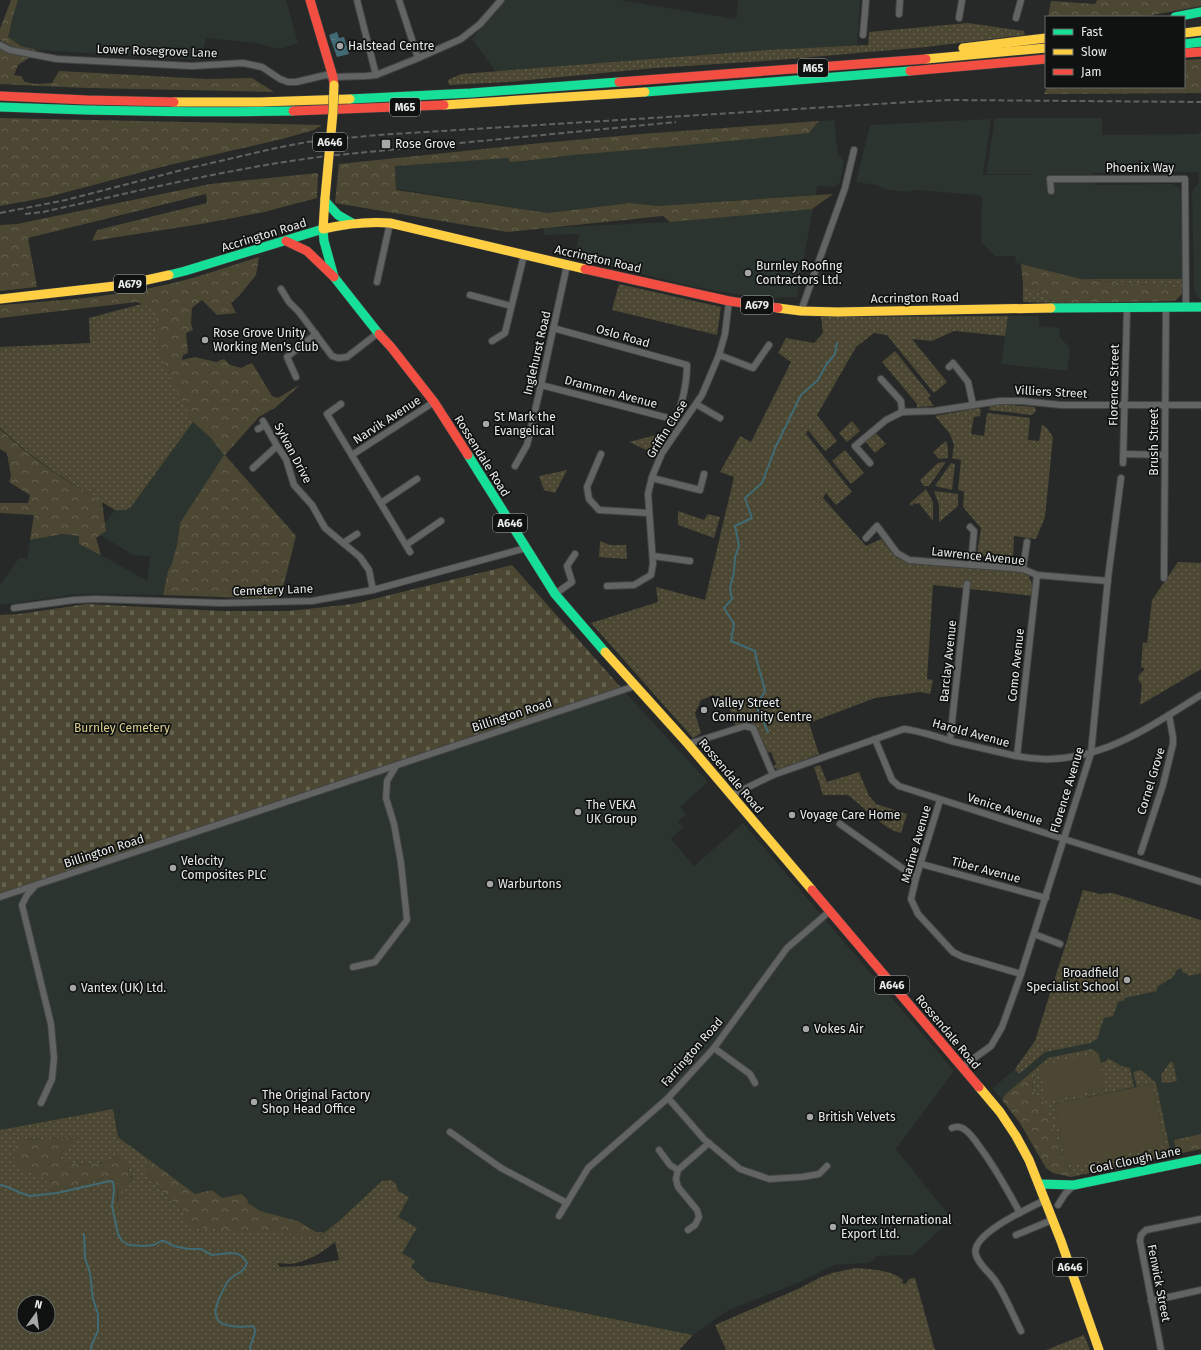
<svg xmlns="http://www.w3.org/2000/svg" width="1201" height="1350" font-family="'Fira Sans',sans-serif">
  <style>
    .built { fill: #2b342e }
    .green { fill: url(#green-dots); fill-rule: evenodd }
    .forest { fill: url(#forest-crowns) }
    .cemetery { fill: url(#cemetery-stones) }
    .pitch { fill: #4b4732 }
    .water { fill: url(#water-ripples) }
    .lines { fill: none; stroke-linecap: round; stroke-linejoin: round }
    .stream { stroke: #406a74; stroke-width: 2 }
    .street-casing { stroke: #434544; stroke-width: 8 }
    .fast-casing { stroke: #434544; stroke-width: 10 }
    .slow-casing { stroke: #434544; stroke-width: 10 }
    .jam-casing { stroke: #434544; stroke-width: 10 }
    .street { stroke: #626463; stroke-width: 6 }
    .fast { stroke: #16e098; stroke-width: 9 }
    .slow { stroke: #ffcf43; stroke-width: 9 }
    .jam { stroke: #f24e42; stroke-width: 9 }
    .rail { stroke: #606261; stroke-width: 2; stroke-dasharray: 6 3; stroke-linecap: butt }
    .slow-bridge-casing { stroke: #434544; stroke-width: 10; stroke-linecap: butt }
    .slow-bridge { stroke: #ffcf43; stroke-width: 9 }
    .poi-dot { fill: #a4a7a5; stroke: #101211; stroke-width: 1.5 }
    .labels { text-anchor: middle; stroke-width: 3.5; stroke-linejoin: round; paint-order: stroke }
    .shield { fill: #101211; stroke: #a7aaa8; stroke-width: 1 }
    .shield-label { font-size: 11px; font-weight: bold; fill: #e8ebe9 }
    .poi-label { font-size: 12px; fill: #e8ebe9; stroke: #101211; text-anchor: start }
    .street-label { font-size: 12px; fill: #e8ebe9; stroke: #101211 }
    .park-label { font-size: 12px; fill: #d9cd8d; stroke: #101211 }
  </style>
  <defs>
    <pattern id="green-dots" width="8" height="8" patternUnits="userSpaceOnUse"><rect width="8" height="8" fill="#4b4732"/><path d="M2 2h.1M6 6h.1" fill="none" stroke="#656250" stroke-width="1.8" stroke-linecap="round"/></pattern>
    <pattern id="forest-crowns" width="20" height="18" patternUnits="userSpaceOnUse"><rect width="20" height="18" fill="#4b4732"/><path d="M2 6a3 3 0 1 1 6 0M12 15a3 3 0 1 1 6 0" fill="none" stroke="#656250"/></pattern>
    <pattern id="cemetery-stones" width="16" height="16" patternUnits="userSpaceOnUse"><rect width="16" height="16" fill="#4b4732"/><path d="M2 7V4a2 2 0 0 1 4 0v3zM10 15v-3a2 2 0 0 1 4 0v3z" fill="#656250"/></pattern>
    <pattern id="water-ripples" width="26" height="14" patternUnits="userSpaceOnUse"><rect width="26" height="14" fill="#406a74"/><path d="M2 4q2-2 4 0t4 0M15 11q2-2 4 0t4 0" fill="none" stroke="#5c7f88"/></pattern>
  </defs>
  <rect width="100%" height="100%" fill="#272928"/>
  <!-- built -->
  <g class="built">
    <polygon points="14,0 286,0 298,43 280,49 255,43 206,38 201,59 181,59 36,50 21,46 3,34"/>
    <polygon points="505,0 620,0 736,19 738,0 860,0 857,46 767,50 496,72 472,39"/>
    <polygon points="995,118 1102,118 1102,135 1197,134 1201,132 1201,300 1197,297 1195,292 1194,286 1192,193 1195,186 1199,184 1198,172 1093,173 1095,185 1168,184 1173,184 1180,188 1181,193 1182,279 1081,279 1016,263 1015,256 995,256 981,242 982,197 978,195 916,190 906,192 884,189 877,185 856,182 870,125 991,119 983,175 1032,175 1032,174 986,174"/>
    <polygon points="834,120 838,155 841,156 844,161 840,183 834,187 817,186 816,195 658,206 630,203 548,213 396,189 395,165 508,158 510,162 519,162 550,157 809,133 819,121"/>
    <polygon points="813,208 797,297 758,298 690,286 575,257 579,234 544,235 544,228 670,222"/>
    <polygon points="1008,316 1039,316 1039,326 1060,328 1059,336 1068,346 1070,351 1067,371 1001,364"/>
    <polygon points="193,422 211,438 225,455 180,523 177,545 171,566 168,571 163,595 78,594 0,605 0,585 19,558 27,559 30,540 63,534 79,536 79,544 101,555 147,581 150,556 153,551 149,556 133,555 97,533 115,510 125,510 131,507"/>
    <polygon points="623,690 708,782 680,807 686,814 678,822 683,827 671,839 694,866 743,823 954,1071 896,1149 952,1219 913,1255 877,1256 871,1262 866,1263 834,1265 800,1282 729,1310 693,1335 390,1273 340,1220 329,1230 324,1232 316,1232 298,1221 260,1211 252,1207 248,1203 241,1194 222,1198 212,1190 195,1194 118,1137 113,1109 0,1130 0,897"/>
    <polygon points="1083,890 1100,894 1112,893 1201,920 1201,1149 1071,1177 1053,1173 1046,1168 1020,1123 993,1088 1015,1069 1035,1041"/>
  </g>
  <!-- green -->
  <g class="green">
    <polygon points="968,23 1024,31 1025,35 926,47 778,60 655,68 507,82 449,85 448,80 461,74 767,50 868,45 869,32"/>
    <polygon points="1081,279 1182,279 1182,288"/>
    <polygon points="1023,283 1048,299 1070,303 1023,302"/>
    <polygon points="619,284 721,307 717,335 612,310"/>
    <path d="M142 304 156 310 159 351 193 422 131 507 125 510H115C74 485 35 462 0 428V347L90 343 89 318Z"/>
    <polygon points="1008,316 1005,336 954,331 932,341 912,339 947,382 934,393 887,335 874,333 856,347 817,415 837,441 825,451 808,430 806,434 852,492 836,505 826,493 823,498 866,546 881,539 897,558 911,564 1019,572 1029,576 1034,589 1034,596 933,585 927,679 933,680 930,694 920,692 875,698 809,723 819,754 779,770 773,767 776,764 771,752 766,753 754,724 736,728 727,701 713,695 701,700 695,713 701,733 693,738 591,623 658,602 656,587 705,600 734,477 720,472 740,436 751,442 791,362 778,353 786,338 814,343 823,333 821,317"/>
    <polygon points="895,351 931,396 928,398 934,406 917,407 917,404 882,362"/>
    <polygon points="997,404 1035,407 1036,411 1032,415 989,410 990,406"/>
    <polygon points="979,408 981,410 980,416 974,417 971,434 984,436 987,413 1030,418 1028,440 1039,441 1042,425 1046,427 1053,437 1045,517 1036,539 1014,536 1013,559 977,555 981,528 963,507 964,491 958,490 961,460 952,458 954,445 950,434 935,416"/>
    <polygon points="852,421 860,431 847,442 839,433"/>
    <polygon points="876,433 886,444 875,453 865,441"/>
    <polygon points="660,434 653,453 629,442"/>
    <polygon points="946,441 948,447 948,458 939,459 933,452"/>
    <polygon points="845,450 864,473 851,484 832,461"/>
    <polygon points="946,462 929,486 924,486 920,480 938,463"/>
    <polygon points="951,463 955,464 952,490 935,486"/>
    <polygon points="567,470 555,493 544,490 539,476"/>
    <polygon points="926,489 933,502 933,521 919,503 916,504 914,503 912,506 909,504"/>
    <polygon points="934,491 958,494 958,506 939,522 939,505"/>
    <polygon points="678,511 704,520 708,514 720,517 714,538 678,525"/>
    <polygon points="600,541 610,545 626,545 627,559 599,557"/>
    <polygon points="1178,562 1201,563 1201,669 1140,705 1142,685 1138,679 1139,675 1144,670 1144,668 1141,667 1143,642 1147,643 1152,600"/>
    <path d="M820 765 827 782 859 772 869 796 876 804 907 814 901 833C883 829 863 806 848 795H823L814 767Z"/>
    <polygon points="1083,890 1100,894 1112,893 1201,920 1201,973 1189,976 1186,973 1183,973 1181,968 1177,970 1173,977 1157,987 1157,991 1124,998 1125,1000 1118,1002 1113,1016 1104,1018 1097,1039 1090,1043 1045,1052 1019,1074 1015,1069 1035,1041"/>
    <polygon points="1092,1049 1098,1053 1101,1063 1106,1061 1108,1058 1121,1066 1130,1068 1134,1087 1054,1104 1066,1165 1165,1145 1152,1084 1137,1087 1133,1072 1141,1070 1156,1083 1171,1155 1071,1177 1069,1168 1065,1167 1063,1163 1062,1156 1041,1096 1035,1094 1032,1090 1034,1070 1048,1058"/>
    <polygon points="1170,1062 1173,1062 1177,1081 1166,1083 1162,1082 1161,1075"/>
    <path d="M113 1109 118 1137 148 1159 146 1170 163 1193 183 1210 320 1236 340 1220 382 1181 391 1180 396 1184 398 1191 409 1197 398 1217 417 1228 402 1253 415 1261 411 1267 427 1281 693 1335 679 1350H0V1130ZM75 1138 62 1153 60 1160C78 1168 102 1165 119 1156L128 1165 129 1176 133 1177 132 1180 126 1184 117 1203V1182L114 1179 104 1178 52 1192 49 1180 22 1140ZM335 1242 339 1260 302 1266 280 1267 277 1263C281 1263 286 1264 290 1264 307 1262 322 1253 335 1242ZM24 1302H48V1326H24Z"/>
    <path d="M856 1268C869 1269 893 1270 903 1280L902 1283 906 1284 909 1279 915 1278 935 1350H726L715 1325 798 1289 819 1278 832 1273Z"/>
    <polygon points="1084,1335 1090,1350 1046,1350"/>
  </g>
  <!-- forest -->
  <g class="forest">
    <polygon points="11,0 18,0 13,16 8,37 21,46 36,50 35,53 11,46 0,40 0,29"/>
    <polygon points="1097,0 1201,0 1201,6 1142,17 1048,17 1051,1 1095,4"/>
    <polygon points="0,49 29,58 18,65 14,75 21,76 25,82 35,84 52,83 59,71 207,79 252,78 274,92 87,88 0,84"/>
    <polygon points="1201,59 1201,93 1044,94 1047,87 1184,87 1184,60"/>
    <polygon points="0,118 322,125 314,130 282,139 165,166 48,197 0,206"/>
    <path d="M819 121 809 133C731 141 652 149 573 155 552 157 531 161 510 162L508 158 395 166 396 190 548 213 630 203 658 206 833 194 812 209 670 222 663 216 507 232 335 203 339 164 531 144 641 134Z"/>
    <polygon points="318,173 317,198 264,212 201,224 92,241 97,230 207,203 206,194 28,238 37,287 0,291 0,225 17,224 210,184"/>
    <path d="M259 257 256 275 239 296 231 303 236 313 217 315 202 300 192 308 191 323 193 330 186 333 188 353 183 355 182 360 195 357 216 362 224 359 230 365 241 368 252 363 272 396 278 398 301 384 276 407 259 417 225 455 296 536 280 599 163 595 168 571 171 566 177 545 180 523 224 455 211 438 193 422 168 373 159 351 155 310 137 302 0 318V305C56 301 114 297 169 284 199 277 230 266 259 257Z"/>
    <polygon points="1021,264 1081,279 1182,288 1182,294 1176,300 1172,301 1070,303 1048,299 1023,283"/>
    <path d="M0 429C31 459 65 480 102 502L106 531 96 538 101 555 79 544V536L63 534 30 540 34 515 0 513V503H28L30 495 9 482 11 476 7 453 0 449Z"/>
    <polygon points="1034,1070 1032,1090 1035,1094 1041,1095 1062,1156 1063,1163 1065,1167 1069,1168 1071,1177 1053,1173 1046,1168 1020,1123 1002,1100 1005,1095"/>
    <polygon points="1201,1134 1201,1149 1177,1154 1174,1140"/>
    <path d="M76 1138 62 1153 60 1160C78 1168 102 1165 119 1156L124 1158 128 1165 129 1176 133 1177 132 1180 126 1184 118 1209 117 1182 113 1179 104 1178 52 1192 49 1180 21 1170 14 1158 15 1145 22 1140Z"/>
    <polygon points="148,1159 195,1194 212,1190 222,1198 241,1194 247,1199 248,1203 260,1211 298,1221 316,1232 324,1232 320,1236 188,1227 183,1210 163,1193 146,1170"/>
  </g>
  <!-- cemetery -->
  <polygon class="cemetery" points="512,565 623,690 0,897 0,615 19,614 87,604 222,611 289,611 353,604"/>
  <!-- pitch -->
  <g class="pitch">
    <polygon points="1098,1053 1106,1089 1047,1101 1039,1066"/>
    <polygon points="1152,1084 1165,1145 1066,1166 1054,1104"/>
  </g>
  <!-- water -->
  <polygon class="water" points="337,32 339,38 344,37 349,54 337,57 329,35"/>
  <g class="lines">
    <!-- stream -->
    <g class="stream">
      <path d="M768 732 756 706 765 691C762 677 757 665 755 651L731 641 734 624 724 608 732 599 730 588 734 572 735 557 739 546 735 526 752 518 745 498 762 483 776 446 801 395 818 380 826 365 835 354 837 343"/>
      <path d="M0 1185 5 1186 21 1193 30 1196 57 1193 110 1181 113 1182 114 1191 112 1206 118 1234 122 1241 129 1245 144 1246 154 1245 161 1241H164L174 1246 188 1249H201L212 1255 230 1253 238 1254 243 1257 247 1263C244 1273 236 1273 229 1280 225 1285 222 1292 219 1299 206 1328 233 1328 253 1326 258 1331 252 1340 250 1347L251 1350"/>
      <polyline points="84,1234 85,1258 90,1273 93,1299 98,1314 98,1331 92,1344 91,1350"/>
    </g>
    <!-- street casing -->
    <g class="street-casing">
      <g id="street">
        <polyline points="357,0 376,75"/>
        <polyline points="399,0 418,58"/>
        <polyline points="899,14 900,0"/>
        <polyline points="959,18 962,0"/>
        <polyline points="1016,18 1021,0"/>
        <polyline points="863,35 866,0"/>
        <polyline points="0,45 10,50 57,59 192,66 243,63 262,67 280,79 288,82 296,82 326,75 333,77 366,76 376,75 416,59 461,39 480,24 501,0"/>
        <polyline points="1051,191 1050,179 1185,179 1186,307"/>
        <polyline points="377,282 390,223"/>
        <polyline points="281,289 289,302 299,312 332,356 338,358 347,357 378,333"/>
        <polyline points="470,295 511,306"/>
        <polyline points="801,311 845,188 854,150"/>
        <polyline points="492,341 505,333 524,255"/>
        <polyline points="719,355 753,368 769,345"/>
        <polyline points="949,367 953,363 968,382 973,405"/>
        <polyline points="296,377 287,357 316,334"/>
        <polyline points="881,379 901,401 902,412"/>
        <path d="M541 385 676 420C682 402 687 385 687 365L553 328"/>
        <polyline points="341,404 327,414 410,552"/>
        <polyline points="696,404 720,418"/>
        <polyline points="263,421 277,446 286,459 294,485 312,505 325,528 360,557 369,570 373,590"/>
        <polyline points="258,429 265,425"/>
        <polyline points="601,454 587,487 589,499 599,510 649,513"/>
        <polyline points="1124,454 1165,455"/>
        <polyline points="352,455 434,402"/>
        <polyline points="870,463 855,446 886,420 902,412 934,411 1000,401 1022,401 1061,405 1201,405"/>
        <polyline points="1123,463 1127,307"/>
        <polyline points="515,466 527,445 541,385 567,265"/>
        <polyline points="253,468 277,446"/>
        <polyline points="652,478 700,490 704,474"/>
        <polyline points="381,503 417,479"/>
        <polyline points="970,527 974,531 971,565"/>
        <polyline points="866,538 877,526 897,553 909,560 1023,569 1037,575 1108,581"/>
        <polyline points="343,543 357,534"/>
        <polyline points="406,545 441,521"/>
        <polyline points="653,556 690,561"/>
        <polyline points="1023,569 1027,542"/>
        <polyline points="1164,578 1166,307"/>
        <polyline points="607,586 634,585 651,575 653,564 648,494 652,477 662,453 702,395 719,355 725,334 729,301"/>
        <polyline points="555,594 572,582 567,566 575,554"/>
        <polyline points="14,608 74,600 95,599 222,603 312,601 373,590 526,548"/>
        <polyline points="875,739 892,780 899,786 1064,839 1201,882"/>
        <polyline points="950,740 967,584"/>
        <polyline points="688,744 745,726 753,728 773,775"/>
        <polyline points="1017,756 1037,575"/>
        <path d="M732 795 773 775 904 729C920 731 935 736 951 741 972 746 994 751 1016 756 1088 771 1143 731 1201 695"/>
        <polyline points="940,800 916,878 911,899 918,914 953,952 963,957 1021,974"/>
        <polyline points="840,824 916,878"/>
        <polyline points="1141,852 1163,785 1173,744 1173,737 1169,715"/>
        <polyline points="921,864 1046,898"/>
        <polyline points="34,887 27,895 22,905 51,1024 54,1058 52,1079 41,1103"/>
        <polyline points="0,897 635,686"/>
        <polyline points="1034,934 1060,944"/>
        <polyline points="353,967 375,962 407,920 401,863 394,824 386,798 387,781 396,766"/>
        <polyline points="714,1048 750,1074 755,1083"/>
        <polyline points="962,1067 991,1046 1002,1027 1021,974 1091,753 1108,578 1121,478"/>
        <polyline points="668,1098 704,1139 740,1169 769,1179 802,1177 819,1174 827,1166"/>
        <path d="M952 1128C956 1126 961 1127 964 1129 970 1133 975 1140 979 1146 995 1167 1007 1189 1020 1213"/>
        <polyline points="450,1132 501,1168 567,1203"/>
        <polyline points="659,1150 670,1165 678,1170"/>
        <polyline points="1058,1205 1065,1194 1074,1185"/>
        <polyline points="559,1216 588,1168 668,1098 714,1048 787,948 830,911"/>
        <polyline points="688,1230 695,1225 699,1217 697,1210 678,1187 676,1179 678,1170 709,1143"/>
        <polyline points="1016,1235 1052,1220"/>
        <polyline points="1151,1301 1201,1290"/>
        <path d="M1021 1331C1013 1315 1006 1297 996 1282 990 1272 980 1267 976 1255 969 1234 1030 1208 1045 1200"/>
        <polyline points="1161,1350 1140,1241 1141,1235 1146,1230 1201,1219"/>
      </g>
    </g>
    <!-- fast casing -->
    <g class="fast-casing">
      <g id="fast">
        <polyline points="1175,17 1201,12"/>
        <polyline points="1184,44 1201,42"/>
        <polyline points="645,92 910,71"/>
        <polyline points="350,99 471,93 619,82"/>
        <path d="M0 107C98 111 195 113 293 111"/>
        <polyline points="325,201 338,215 352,223"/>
        <polyline points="169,275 185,271 323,229 324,241 334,277 379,334"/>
        <polyline points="1051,308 1201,307"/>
        <polyline points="468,455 555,594 605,652"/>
        <polyline points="1039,1184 1074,1185 1201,1159"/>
      </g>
    </g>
    <!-- slow casing -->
    <g class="slow-casing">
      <g id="slow">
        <polyline points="1184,33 1201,31"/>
        <polyline points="963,48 1046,38"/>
        <polyline points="926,59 1046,48"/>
        <polyline points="174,102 260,102 350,99"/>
        <polyline points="444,105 645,92"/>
        <path d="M325 198 323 229C345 224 367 221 390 223L585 269"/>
        <polyline points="0,299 124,285 169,275"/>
        <polyline points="778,308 801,311 837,312 1051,308"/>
        <polyline points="605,652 688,744 812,890"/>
        <polyline points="979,1087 1000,1112 1016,1136 1029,1160 1061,1241 1099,1350"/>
      </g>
    </g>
    <!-- jam casing -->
    <g class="jam-casing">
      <g id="jam">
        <polyline points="310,0 333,77 334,85"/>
        <polyline points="1184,53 1201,52"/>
        <polyline points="910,71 1046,59"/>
        <polyline points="619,82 926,59"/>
        <polyline points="0,96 87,100 174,102"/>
        <polyline points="293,111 444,105"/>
        <polyline points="286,241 307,251 334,277"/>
        <polyline points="585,269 729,301 778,308"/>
        <polyline points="379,334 391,347 434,402 468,455"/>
        <polyline points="812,890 979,1087"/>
      </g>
    </g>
    <!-- street -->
    <use href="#street" class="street"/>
    <!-- fast -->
    <use href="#fast" class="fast"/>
    <!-- slow -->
    <use href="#slow" class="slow"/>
    <!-- jam -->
    <use href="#jam" class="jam"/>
    <!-- rail -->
    <g class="rail">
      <polyline points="0,213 66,200 190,168 276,148 307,142 377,135 910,102 952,100 1201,102"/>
      <path d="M25 214 43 212C138 191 231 168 327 156L676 122"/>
    </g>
    <!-- slow-bridge casing -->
    <g class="slow-bridge-casing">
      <polyline id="slow-bridge" points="325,198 333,112 334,85"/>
    </g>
    <!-- slow-bridge -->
    <use href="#slow-bridge" class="slow-bridge"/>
  </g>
  <!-- markers -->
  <g class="poi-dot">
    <circle cx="340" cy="46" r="4"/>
    <rect x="381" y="139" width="10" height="10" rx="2"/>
    <circle cx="748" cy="273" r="4"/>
    <circle cx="205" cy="340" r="4"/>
    <circle cx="486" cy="424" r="4"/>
    <circle cx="704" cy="710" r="4"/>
    <circle cx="578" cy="812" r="4"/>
    <circle cx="792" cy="815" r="4"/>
    <circle cx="173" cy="868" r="4"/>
    <circle cx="490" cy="884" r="4"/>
    <circle cx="1127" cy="980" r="4"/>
    <circle cx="73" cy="988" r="4"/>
    <circle cx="806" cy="1029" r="4"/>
    <circle cx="254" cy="1102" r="4"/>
    <circle cx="810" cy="1117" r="4"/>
    <circle cx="833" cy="1227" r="4"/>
  </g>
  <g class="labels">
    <!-- shield labels -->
    <g class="shield">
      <rect x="798" y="59" width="30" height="18" rx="3"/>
      <rect x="390" y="98" width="30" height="18" rx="3"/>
      <rect x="313" y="133" width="34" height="18" rx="3"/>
      <rect x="114" y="275" width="32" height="18" rx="3"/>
      <rect x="741" y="296" width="32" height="18" rx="3"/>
      <rect x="493" y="514" width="34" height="18" rx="3"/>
      <rect x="875" y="976" width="34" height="18" rx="3"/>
      <rect x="1053" y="1258" width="34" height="18" rx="3"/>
    </g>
    <g class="shield-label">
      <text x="813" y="72">M65</text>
      <text x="405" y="111">M65</text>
      <text x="330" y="146">A646</text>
      <text x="130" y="288">A679</text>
      <text x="757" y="309">A679</text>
      <text x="510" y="527">A646</text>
      <text x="892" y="989">A646</text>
      <text x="1070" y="1271">A646</text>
    </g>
    <!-- poi labels -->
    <g class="poi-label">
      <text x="348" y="50">Halstead Centre</text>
      <text x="395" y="148">Rose Grove</text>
      <text x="756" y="270">Burnley Roofing<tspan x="756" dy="14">Contractors Ltd.</tspan></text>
      <text x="213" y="337">Rose Grove Unity<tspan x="213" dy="14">Working Men's Club</tspan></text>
      <text x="494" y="421">St Mark the<tspan x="494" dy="14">Evangelical</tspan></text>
      <text x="712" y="707">Valley Street<tspan x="712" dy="14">Community Centre</tspan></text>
      <text x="586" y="809">The VEKA<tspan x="586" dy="14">UK Group</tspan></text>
      <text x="800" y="819">Voyage Care Home</text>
      <text x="181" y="865">Velocity<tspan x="181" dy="14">Composites PLC</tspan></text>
      <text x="498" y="888">Warburtons</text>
      <text x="1119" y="977" text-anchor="end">Broadfield<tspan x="1119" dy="14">Specialist School</tspan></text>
      <text x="81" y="992">Vantex (UK) Ltd.</text>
      <text x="814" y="1033">Vokes Air</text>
      <text x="262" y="1099">The Original Factory<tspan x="262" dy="14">Shop Head Office</tspan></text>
      <text x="818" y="1121">British Velvets</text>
      <text x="841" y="1224">Nortex International<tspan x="841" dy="14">Export Ltd.</tspan></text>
    </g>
    <!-- street labels -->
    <g class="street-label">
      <text transform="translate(157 51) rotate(2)" y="4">Lower Rosegrove Lane</text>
      <text x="1140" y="172">Phoenix Way</text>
      <text transform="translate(264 235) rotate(-17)" y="4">Accrington Road</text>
      <text transform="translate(598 259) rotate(13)" y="4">Accrington Road</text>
      <text transform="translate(915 298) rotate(-1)" y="4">Accrington Road</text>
      <text transform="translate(623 336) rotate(16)" y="4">Oslo Road</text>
      <text transform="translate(537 353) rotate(-77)" y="4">Inglehurst Road</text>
      <text transform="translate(1114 385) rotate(-89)" y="4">Florence Street</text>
      <text transform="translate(611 392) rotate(15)" y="4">Drammen Avenue</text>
      <text transform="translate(1051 392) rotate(3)" y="4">Villiers Street</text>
      <text transform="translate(387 420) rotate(-33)" y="4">Narvik Avenue</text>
      <text transform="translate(667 429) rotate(-58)" y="4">Griffin Close</text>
      <text transform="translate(1154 442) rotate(-90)" y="4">Brush Street</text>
      <text transform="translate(293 453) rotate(62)" y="4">Sylvan Drive</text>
      <text transform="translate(482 456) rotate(58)" y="4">Rossendale Road</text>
      <text transform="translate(978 556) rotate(6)" y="4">Lawrence Avenue</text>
      <text transform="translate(273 590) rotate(-2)" y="4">Cemetery Lane</text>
      <text transform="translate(948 661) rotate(-84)" y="4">Barclay Avenue</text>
      <text transform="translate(1016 665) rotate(-84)" y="4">Como Avenue</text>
      <text transform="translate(512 715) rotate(-18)" y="4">Billington Road</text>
      <text transform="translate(971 733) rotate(15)" y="4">Harold Avenue</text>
      <text transform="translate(731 776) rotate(50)" y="4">Rossendale Road</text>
      <text transform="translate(1151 781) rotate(-73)" y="4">Cornel Grove</text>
      <text transform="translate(1067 790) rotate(-73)" y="4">Florence Avenue</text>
      <text transform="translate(1005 809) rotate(18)" y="4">Venice Avenue</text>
      <text transform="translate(916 844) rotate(-74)" y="4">Marine Avenue</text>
      <text transform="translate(104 851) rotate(-18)" y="4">Billington Road</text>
      <text transform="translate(986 870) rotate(15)" y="4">Tiber Avenue</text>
      <text transform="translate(948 1032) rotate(50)" y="4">Rossendale Road</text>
      <text transform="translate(692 1052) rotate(-49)" y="4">Farrington Road</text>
      <text transform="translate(1135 1160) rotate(-12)" y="4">Coal Clough Lane</text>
      <text transform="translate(1159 1283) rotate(79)" y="4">Fenwick Street</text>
    </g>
    <!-- park labels -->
    <g class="park-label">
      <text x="122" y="732">Burnley Cemetery</text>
    </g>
  </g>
  <!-- legend -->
  <rect x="1045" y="16" width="140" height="72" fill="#101211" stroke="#666967"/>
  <rect x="1053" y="29" width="20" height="6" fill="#16e098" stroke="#666967"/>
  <text x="1081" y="36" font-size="12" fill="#e8ebe9">Fast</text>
  <rect x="1053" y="49" width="20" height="6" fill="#ffcf43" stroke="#666967"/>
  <text x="1081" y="56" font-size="12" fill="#e8ebe9">Slow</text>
  <rect x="1053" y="69" width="20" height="6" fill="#f24e42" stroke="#666967"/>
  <text x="1081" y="76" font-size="12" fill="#e8ebe9">Jam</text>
  <!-- north arrow -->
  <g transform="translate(36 1314) rotate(14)"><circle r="19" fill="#101211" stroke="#666967"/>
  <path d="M0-3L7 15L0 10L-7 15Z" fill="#a4a7a5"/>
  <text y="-6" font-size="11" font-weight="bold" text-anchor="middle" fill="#e8ebe9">N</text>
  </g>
</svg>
